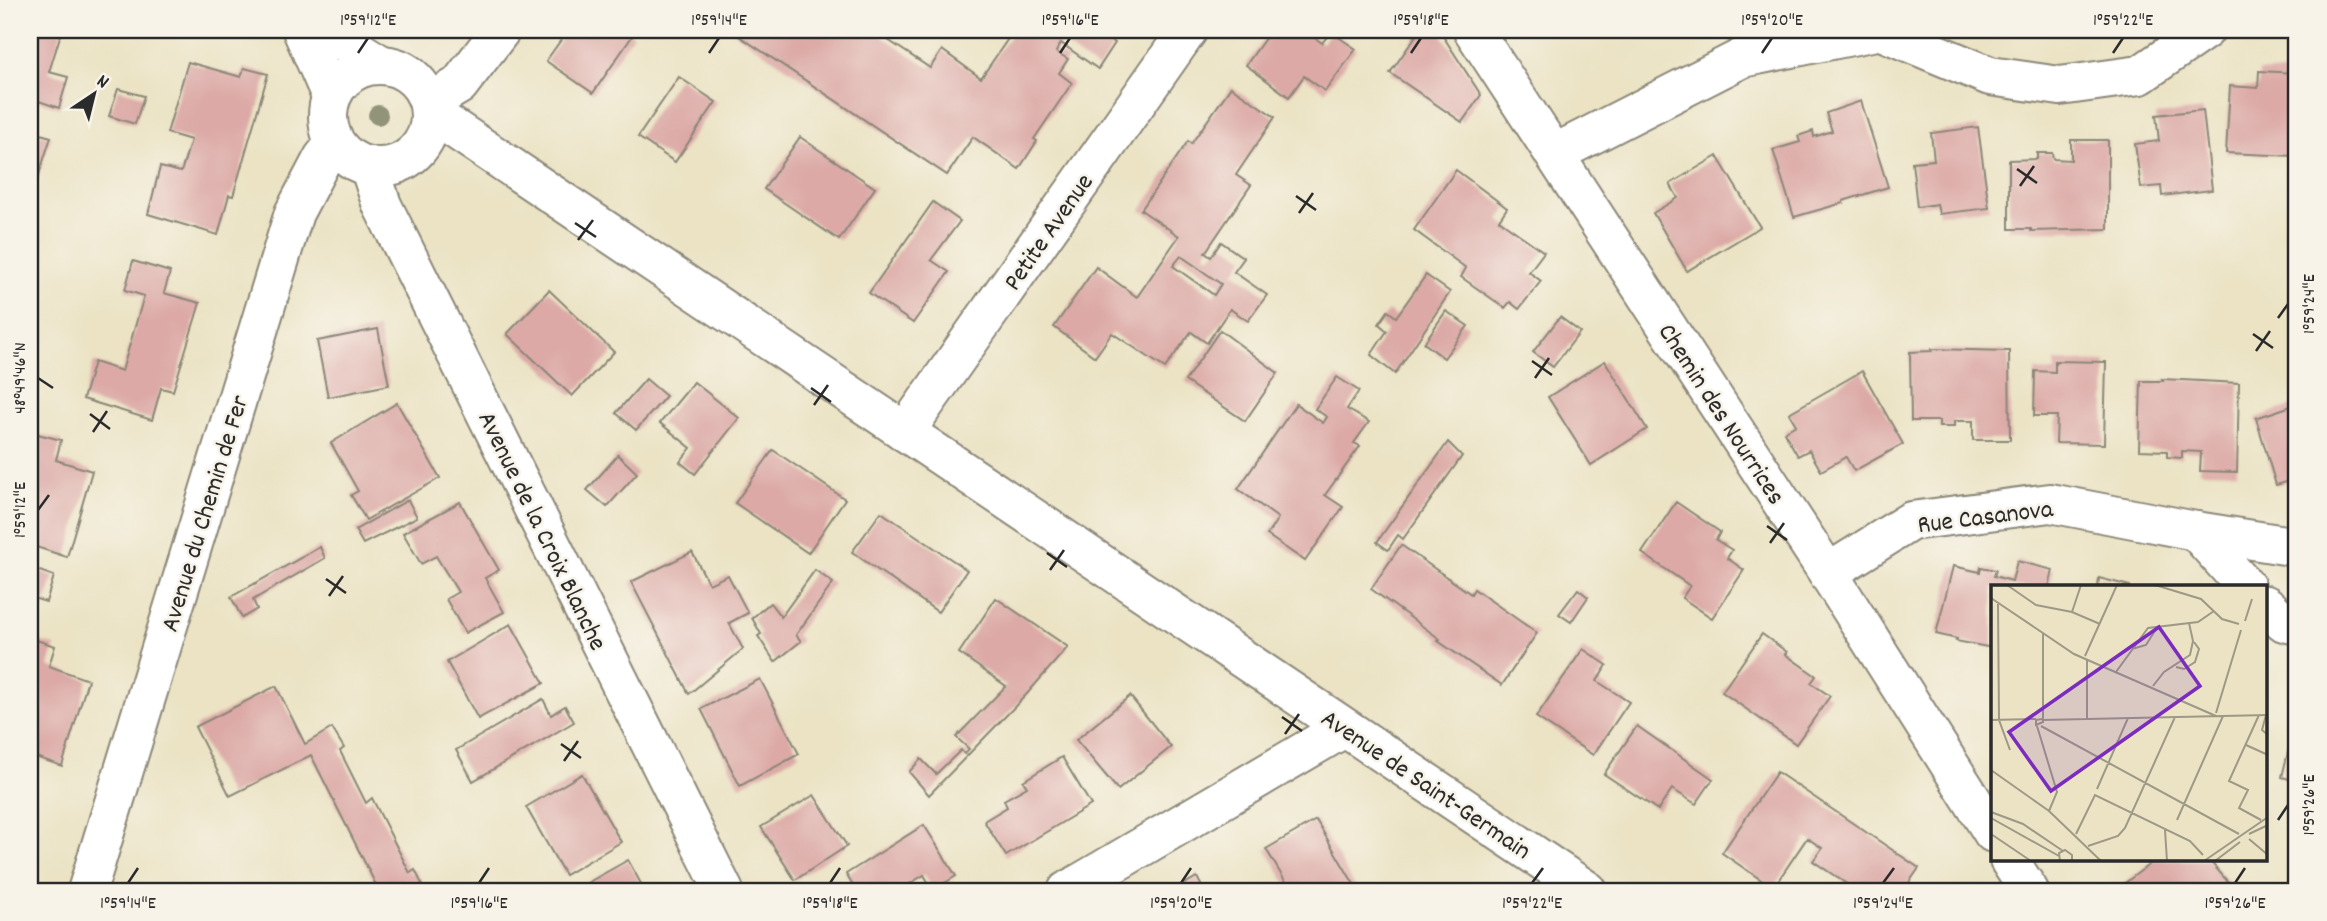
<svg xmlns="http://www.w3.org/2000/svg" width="2327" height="921" font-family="Dekko,sans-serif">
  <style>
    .building { fill: #dca9a6; fill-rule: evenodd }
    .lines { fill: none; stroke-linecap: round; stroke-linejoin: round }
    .minor-casing { stroke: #8b8778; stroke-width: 42 }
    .minor { stroke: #fff; stroke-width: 38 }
    .tree { fill: #92947a }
    .ticks { fill: none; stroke: #2b2b2b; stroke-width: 2.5 }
    .labels { text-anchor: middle; stroke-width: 5; stroke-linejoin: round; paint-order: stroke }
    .street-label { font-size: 26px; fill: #2b2b2b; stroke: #f7f3e8 }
    .inset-road { fill: none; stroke: #9e9987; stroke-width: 2 }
    .view { fill: #7b2cbf; fill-opacity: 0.15; stroke: #7b2cbf; stroke-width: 3.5 }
    .inset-edge { fill: none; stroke: #2b2b2b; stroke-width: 3.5 }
    .neatline { fill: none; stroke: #2b2b2b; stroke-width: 2.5 }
    .ticks-label { font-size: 18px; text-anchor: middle; fill: #2b2b2b }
  </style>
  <rect width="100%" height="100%" fill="#f7f3e8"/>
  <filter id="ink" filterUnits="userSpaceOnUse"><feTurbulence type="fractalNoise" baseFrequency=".0143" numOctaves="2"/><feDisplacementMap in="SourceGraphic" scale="14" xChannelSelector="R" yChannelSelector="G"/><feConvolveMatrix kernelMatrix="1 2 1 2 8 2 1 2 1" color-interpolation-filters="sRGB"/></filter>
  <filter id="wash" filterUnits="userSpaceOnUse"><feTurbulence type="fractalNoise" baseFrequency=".00686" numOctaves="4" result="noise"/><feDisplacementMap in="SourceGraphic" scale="28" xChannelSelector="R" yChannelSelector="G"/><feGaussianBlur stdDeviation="1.57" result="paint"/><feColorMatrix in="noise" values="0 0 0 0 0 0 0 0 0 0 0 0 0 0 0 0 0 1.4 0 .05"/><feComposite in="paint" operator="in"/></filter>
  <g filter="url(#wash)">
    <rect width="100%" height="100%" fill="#ebe3c4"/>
    <g id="blocks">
      <!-- building -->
      <g class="building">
        <polygon points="30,30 62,30 49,72 68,77 59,108 30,98"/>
        <polygon points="568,30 625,30 633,35 593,93 546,61"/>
        <polygon points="730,30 873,30 930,68 942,50 981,78 1014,30 1024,30 1034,36 1038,30 1106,30 1103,34 1115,43 1098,69 1061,43 1056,52 1068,59 1059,73 1072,83 1034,139 1037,141 1019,169 973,137 947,175"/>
        <polygon points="1271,30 1304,30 1322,43 1331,32 1356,49 1325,91 1304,76 1289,97 1246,65"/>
        <polygon points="1420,30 1439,30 1481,95 1462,122 1390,73"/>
        <polygon points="188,62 241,77 244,68 268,74 233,196 229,195 218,235 148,214 160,167 181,172 191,140 167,133"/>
        <polygon points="2259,71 2297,73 2297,156 2226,153 2230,86 2258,88"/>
        <polygon points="679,77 716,102 675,162 638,137"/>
        <path d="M1231 87 1275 117 1236 175 1251 185 1205 253 1211 257 1221 242 1244 258 1234 272 1267 295 1248 321 1230 309 1207 343 1191 332 1165 368 1112 333 1095 357 1054 327 1096 267 1137 297 1179 236 1141 210 1188 141 1191 144ZM1181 256 1221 284 1214 295 1173 266Z"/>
        <polygon points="118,89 144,96 135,124 109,116"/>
        <polygon points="1861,101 1888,187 1843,201 1843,203 1794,217 1773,150 1800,142 1798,136 1813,131 1814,137 1832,131 1826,113"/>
        <polygon points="2203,110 2212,190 2162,196 2161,186 2141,188 2135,144 2159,141 2156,115"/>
        <polygon points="1978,127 1989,208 1939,214 1937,204 1917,207 1912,162 1934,160 1931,133"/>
        <polygon points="30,131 51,137 35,187 30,185"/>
        <polygon points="800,137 875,188 839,240 764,189"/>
        <polygon points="2071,140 2108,140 2108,229 2031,231 2031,229 2009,229 2009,160 2037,159 2037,153 2052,153 2053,159 2071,160"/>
        <polygon points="1717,156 1760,227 1687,271 1653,213 1678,198 1670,184"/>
        <polygon points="1456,170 1507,208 1499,220 1544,252 1529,272 1541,281 1519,309 1510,302 1505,308 1461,277 1466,268 1414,230"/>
        <polygon points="933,202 960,221 931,260 949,272 913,323 869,293"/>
        <polygon points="133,261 170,272 164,293 200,303 173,391 161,388 152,420 83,399 94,362 122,371 144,296 125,290"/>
        <polygon points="1426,275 1450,292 1395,374 1371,355 1387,331 1379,324 1388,311 1396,317"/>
        <polygon points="549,290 614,352 572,396 507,334"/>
        <polygon points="1446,311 1468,326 1444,358 1424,343"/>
        <polygon points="1560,317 1580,332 1553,367 1533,352"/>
        <polygon points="378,329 389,385 328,397 317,341"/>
        <polygon points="1220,330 1278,373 1245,421 1185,381"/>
        <polygon points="1932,349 2009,351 2010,440 1973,440 1973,421 1954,421 1954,427 1939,427 1939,421 1911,421 1910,352 1932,351"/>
        <polygon points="1605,361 1647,429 1591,465 1548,397"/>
        <polygon points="2055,361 2106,362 2104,444 2056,443 2057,416 2034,416 2035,371 2055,372"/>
        <polygon points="1862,371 1903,444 1854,471 1846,457 1821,471 1809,450 1798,456 1784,432 1796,425 1789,413"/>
        <polygon points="1337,377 1359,391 1347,409 1369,422 1354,443 1360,446 1325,495 1343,507 1305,561 1267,535 1278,518 1238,489 1296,404 1323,423 1327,417 1315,409"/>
        <polygon points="646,379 666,396 636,430 616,413"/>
        <polygon points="2162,379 2239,383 2237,472 2200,471 2201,452 2182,451 2182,458 2167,457 2167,451 2139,450 2141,381 2163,381"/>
        <polygon points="694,382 739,418 695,474 680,462 691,448 660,423"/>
        <polygon points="397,403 440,478 366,520 351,495 358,491 331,443"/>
        <polygon points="2297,404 2297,479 2276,485 2256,418"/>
        <polygon points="30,432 61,440 56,460 92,471 67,557 30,545 30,480 35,462 30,461"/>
        <polygon points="1448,442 1462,456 1403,539 1398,535 1388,550 1377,542"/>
        <polygon points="773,450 845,499 808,553 735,503"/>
        <polygon points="618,455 637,473 607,507 587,490"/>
        <polygon points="408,500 417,517 363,544 355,530"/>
        <polygon points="460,502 499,570 485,578 504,612 465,633 446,599 458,592 436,556 421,564 403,533"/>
        <polygon points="1676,502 1720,532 1716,540 1732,550 1727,558 1744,570 1712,618 1682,598 1690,586 1642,553"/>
        <polygon points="881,512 967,570 938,612 852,552"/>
        <polygon points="1401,545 1471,594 1474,589 1537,633 1502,685 1438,641 1440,639 1371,589"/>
        <polygon points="320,547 325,558 253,600 257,609 242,618 231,597"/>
        <polygon points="692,552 709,584 728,575 748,613 729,623 743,649 689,694 631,582"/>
        <polygon points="2017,561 2053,570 2049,587 1993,587 1993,648 1956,641 1957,639 1936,634 1953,566 1980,572 1981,567 1996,570 1994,576 2012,581"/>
        <polygon points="37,570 54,576 46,602 30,597"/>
        <polygon points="815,570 833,583 796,635 801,641 775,662 758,636 761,634 752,618 770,603 781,617"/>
        <polygon points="2099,578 2130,586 2130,587 2098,587"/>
        <polygon points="1578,589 1588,597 1571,622 1559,614"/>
        <polygon points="996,598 1068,647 1026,695 929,795 909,772 921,759 936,774 961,750 964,754 969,749 956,737 1006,686 959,653"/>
        <polygon points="511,624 544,683 478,719 447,662"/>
        <polygon points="1762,634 1787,652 1785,654 1816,676 1811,683 1830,696 1796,744 1722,692"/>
        <polygon points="30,638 55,646 49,666 88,680 62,766 30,755 30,677 32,670 30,669"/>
        <polygon points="1583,649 1607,665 1597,681 1629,702 1593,755 1536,717"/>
        <polygon points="760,679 799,754 740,786 701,709"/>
        <polygon points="276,686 305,744 332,728 344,748 340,751 366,803 372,798 410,873 415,870 422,884 410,891 379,891 311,755 230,796 195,727"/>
        <polygon points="1130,696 1171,747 1118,790 1076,740"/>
        <polygon points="543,699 551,715 565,706 574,722 473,781 456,750"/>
        <polygon points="2296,719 2297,719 2297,781 2282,777"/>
        <polygon points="1637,726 1713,779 1696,804 1672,789 1658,810 1604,774"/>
        <polygon points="1062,757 1091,805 1006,856 984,821 1007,807 1004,800 1027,787 1023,781"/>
        <polygon points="1777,772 1919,868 1903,891 1857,891 1813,861 1822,848 1807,838 1773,888 1722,853"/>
        <polygon points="582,774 621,842 565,875 526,807"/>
        <polygon points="814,795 847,846 795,880 761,827"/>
        <polygon points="1316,820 1358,891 1291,891 1266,849"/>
        <polygon points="924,825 956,876 933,890 924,875 898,891 856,891 846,874"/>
        <polygon points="628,860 645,891 573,891"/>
        <polygon points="2155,860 2209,860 2236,891 2119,891 2117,889"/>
        <polygon points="1197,877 1204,891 1172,891"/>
      </g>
    </g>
  </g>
  <g filter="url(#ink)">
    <use href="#blocks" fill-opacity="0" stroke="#8b8778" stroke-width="2"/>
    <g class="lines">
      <!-- minor casing -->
      <g class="minor-casing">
        <g id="minor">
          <polyline points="302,30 331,96"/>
          <polyline points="325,30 380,64"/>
          <polyline points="1473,30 1828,573 1993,833"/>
          <polyline points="1879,30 1990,76 2060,86 2140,75 2205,30"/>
          <circle cx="379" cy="116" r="51"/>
          <polyline points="429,103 459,85 501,30"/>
          <polyline points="431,113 1588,891"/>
          <polyline points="1554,154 1742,58 1881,30"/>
          <polyline points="369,166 382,205 724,891"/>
          <polyline points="905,432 1188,30"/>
          <polyline points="2196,531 2246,587"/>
          <polyline points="1828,573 1911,521 2050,503 2196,531 2297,547"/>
          <polyline points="2266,605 2284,622 2297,625"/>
          <polyline points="2009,860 2029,891"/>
          <polyline points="87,891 294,213 323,158 335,143"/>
          <polyline points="1067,891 1344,728"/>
        </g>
      </g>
      <!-- minor -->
      <use href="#minor" class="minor"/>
    </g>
    <!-- trees -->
    <circle class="tree" cx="378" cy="115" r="10"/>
  </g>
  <!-- ticks -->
  <path class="ticks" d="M358 53 368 38M709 53 719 38M1060 53 1070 38M1411 53 1421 38M1762 53 1772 38M2113 53 2123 38M2017 169 2037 183M2020 186 2034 166M1296 196 1316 210M1299 213 1313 193M575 223 596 237M578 240 593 220M2278 318 2288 304M2253 334 2273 348M2256 351 2270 331M1532 361 1552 375M38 378 53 388M1535 378 1549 358M811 388 831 402M814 405 828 385M90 414 110 429M93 432 107 411M38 510 49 495M1767 526 1787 540M1770 543 1784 523M1047 553 1067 567M1050 570 1064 550M326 579 346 593M329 596 343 576M1282 717 1302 731M1285 734 1299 714M561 744 581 758M564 761 578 741M2278 820 2288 805M128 883 138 868M479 883 489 868M830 883 840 868M1181 883 1191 868M1532 883 1543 868M1883 883 1894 868M2235 883 2245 868"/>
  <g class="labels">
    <!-- street labels -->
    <g class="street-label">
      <text transform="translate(1047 231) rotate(-55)" y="9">Petite Avenue</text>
      <text transform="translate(1723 413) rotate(57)" y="9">Chemin des Nourrices</text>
      <text transform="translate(203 513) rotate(-73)" y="9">Avenue du Chemin de Fer</text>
      <text transform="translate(1985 515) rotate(-7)" y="9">Rue Casanova</text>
      <text transform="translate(544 530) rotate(64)" y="9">Avenue de la Croix Blanche</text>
      <text transform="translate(1427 783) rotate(34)" y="9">Avenue de Saint-Germain</text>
    </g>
  </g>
  <!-- overview -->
  <g transform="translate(1991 585)">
    <rect width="276" height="276" fill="#ebe3c4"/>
    <path class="inset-road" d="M16 0 45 20 81 27 109 39M164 0 210 14 231 34 248 39M0 13 83 69 225 131M7 19 8 135 19 165M81 27 90 0M254 36 261 14M141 64 155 60 167 41M94 71 126 0M185 82 193 84 204 77 208 64 203 57M125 87 157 43 207 37 223 26M162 101 173 87 199 70 202 56 198 38M225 128 250 45M268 130 238 196 257 205 248 223 270 235M275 130 271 145 277 150M51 134 45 135V140L52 137V49M96 134V75M0 135 45 134M51 135 277 130M46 141 66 207 58 226M50 141 248 249M255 160 277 170M0 185 58 226 110 276M106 204 137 133M0 227 32 239 72 266M0 233 68 271M186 235 232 131M174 245 176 276M0 249 40 276M85 249 104 210 199 256 212 270M258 249 277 240M258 254 277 270M97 261 127 251 134 243 184 132M69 276 68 268 74 265 81 270V276M213 276 277 232M224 276 249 257"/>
    <path class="view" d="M168 42 209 101 60 206 18 147Z"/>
    <rect width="276" height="276" class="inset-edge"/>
  </g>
  <!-- margin -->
  <rect width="2327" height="921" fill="none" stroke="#f7f3e8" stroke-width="77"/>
  <!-- north arrow -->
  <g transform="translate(94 94) rotate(35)" stroke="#f7f3e8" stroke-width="5" paint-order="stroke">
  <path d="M0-5L12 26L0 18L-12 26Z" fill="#2b2b2b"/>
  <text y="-10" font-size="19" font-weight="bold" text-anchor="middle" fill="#2b2b2b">N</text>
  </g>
  <rect x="38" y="38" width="2250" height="845" class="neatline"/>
  <g class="ticks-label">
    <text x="368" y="25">1°59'12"E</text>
    <text x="719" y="25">1°59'14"E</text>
    <text x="1070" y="25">1°59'16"E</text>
    <text x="1421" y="25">1°59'18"E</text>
    <text x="1772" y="25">1°59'20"E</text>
    <text x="2123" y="25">1°59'22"E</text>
    <text transform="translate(2308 304) rotate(-90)" y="6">1°59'24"E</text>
    <text transform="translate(19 378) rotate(-90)" y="6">48°49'46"N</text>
    <text transform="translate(19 510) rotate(-90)" y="6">1°59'12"E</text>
    <text transform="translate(2308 805) rotate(-90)" y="6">1°59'26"E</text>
    <text x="128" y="908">1°59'14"E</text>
    <text x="479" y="908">1°59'16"E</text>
    <text x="830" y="908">1°59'18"E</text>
    <text x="1181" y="908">1°59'20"E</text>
    <text x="1532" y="908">1°59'22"E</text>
    <text x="1883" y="908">1°59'24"E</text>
    <text x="2235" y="908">1°59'26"E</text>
  </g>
</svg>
